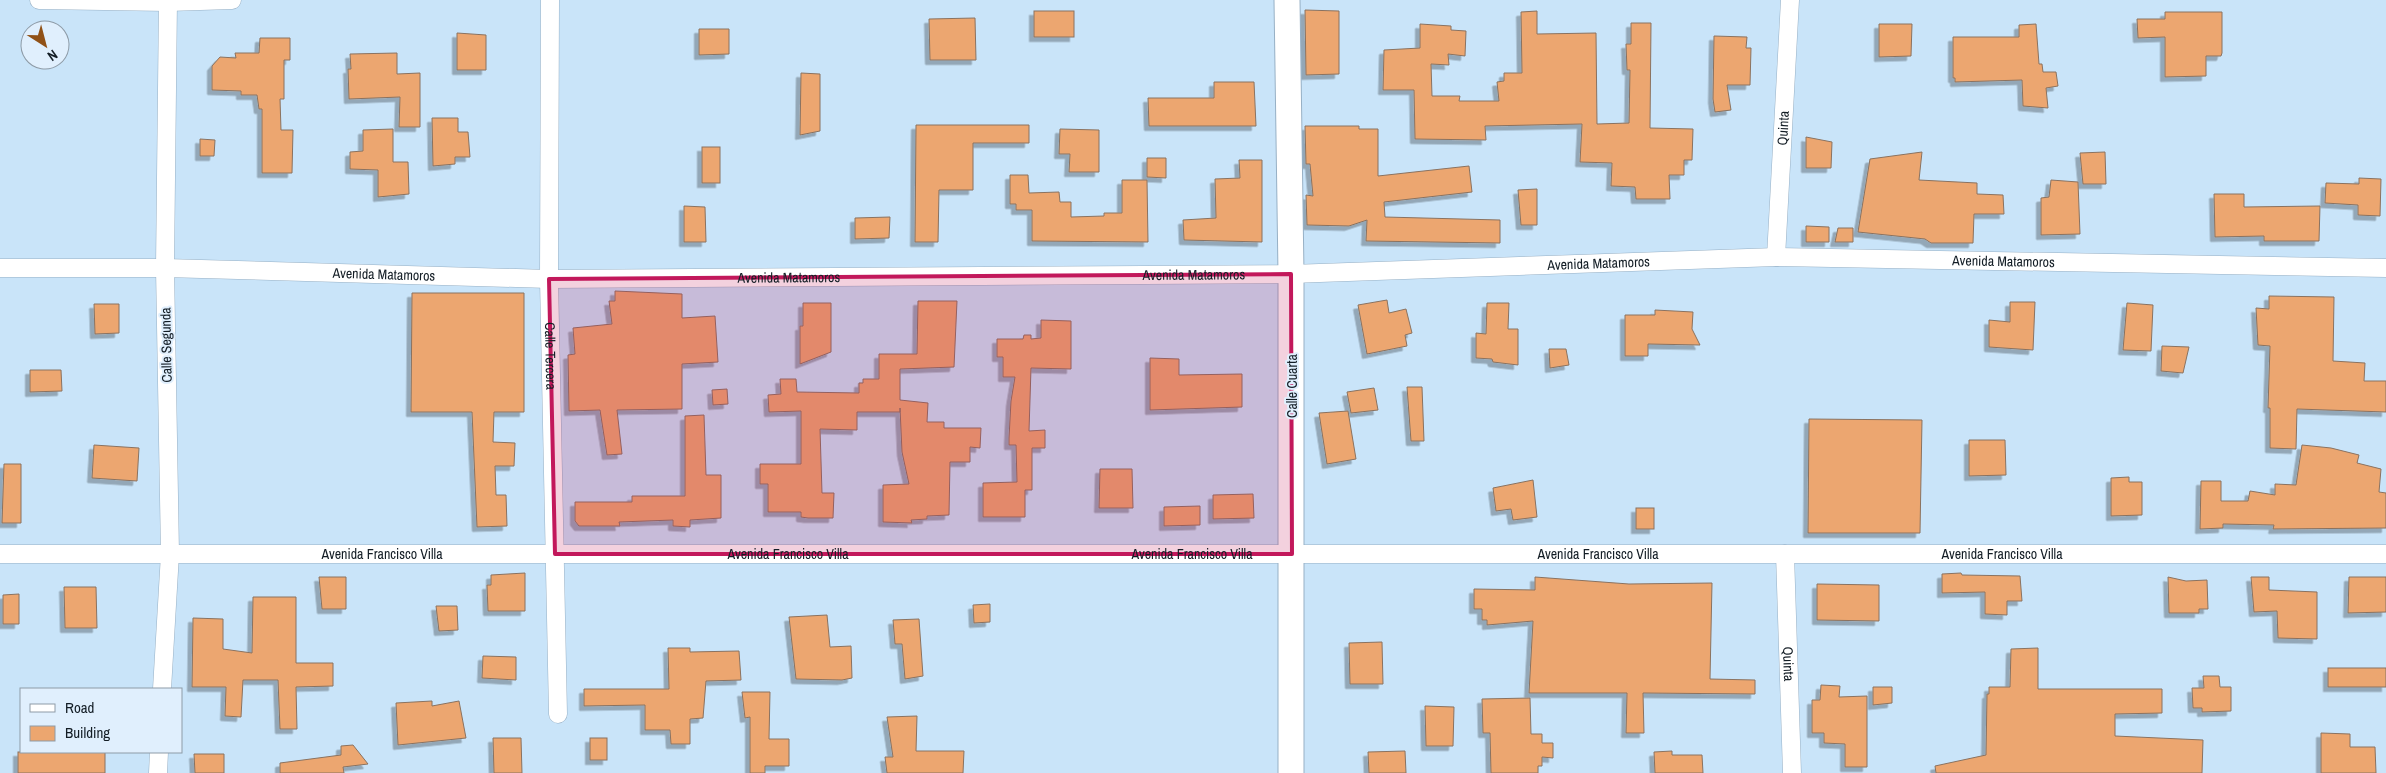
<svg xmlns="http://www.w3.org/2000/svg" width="2386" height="773" font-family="'Archivo Narrow',sans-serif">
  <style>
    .building { fill: #eca66f; stroke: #8a7260; filter: url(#shadow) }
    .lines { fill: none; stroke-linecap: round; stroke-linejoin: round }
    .street-casing { stroke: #97b0c5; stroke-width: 19 }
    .secondary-casing { stroke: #97b0c5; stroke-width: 27 }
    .street { stroke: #fff; stroke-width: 18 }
    .secondary { stroke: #fff; stroke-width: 25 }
    .marked { fill: #c2185b; fill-opacity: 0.2; stroke: #c2185b; stroke-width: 4; stroke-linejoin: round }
    .labels { text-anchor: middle; stroke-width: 4; stroke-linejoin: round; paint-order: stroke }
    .street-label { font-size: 14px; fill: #131d25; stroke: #e0effd }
  </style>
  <defs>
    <filter id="shadow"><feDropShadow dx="-4.5" dy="4.5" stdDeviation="0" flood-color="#0004"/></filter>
  </defs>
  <rect width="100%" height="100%" fill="#c9e4f9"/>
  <!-- building -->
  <g class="building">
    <polygon points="1305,10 1339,11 1339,74 1306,75"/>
    <rect x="1034" y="11" width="40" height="26"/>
    <polygon points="1537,11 1537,34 1596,33 1597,124 1629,123 1630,70 1627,70 1626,44 1631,44 1631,23 1651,23 1650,128 1693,129 1692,160 1684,160 1684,175 1669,175 1670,199 1636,199 1635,187 1611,186 1612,163 1580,162 1582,124 1485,126 1486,140 1415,139 1414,90 1383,90 1384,50 1420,48 1420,24 1451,26 1451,30 1466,31 1465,56 1448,54 1449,65 1431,64 1432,96 1460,96 1459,101 1499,101 1497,82 1504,81 1504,73 1522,73 1521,12"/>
    <polygon points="2165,12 2222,12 2222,53 2221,56 2206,56 2206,76 2165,77 2165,37 2138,38 2137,19 2165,19"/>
    <polygon points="975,18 976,60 930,60 929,19"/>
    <polygon points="1879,24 1912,24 1911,56 1879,57"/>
    <polygon points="2036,24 2039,64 2042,64 2043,72 2056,72 2058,86 2046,88 2048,108 2023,106 2022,80 1955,82 1955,78 1953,78 1953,37 2019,37 2019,25"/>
    <polygon points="699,29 729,29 729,54 699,55"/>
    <polygon points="457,33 486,35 486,70 457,70"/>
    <polygon points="1714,36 1747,37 1746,48 1751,48 1750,85 1727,85 1731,110 1715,112 1713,99"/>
    <polygon points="260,38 290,38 290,60 284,60 284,99 280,99 281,130 293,130 292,173 262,173 262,109 259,109 257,95 241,95 241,91 212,90 212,66 220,57 236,58 235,53 259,53"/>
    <polygon points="397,53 397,74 420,73 420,127 399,127 400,97 349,99 348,69 351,69 350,54"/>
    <polygon points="801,73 820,74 820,131 800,135"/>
    <polygon points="1214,82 1254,82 1256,126 1149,126 1148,98 1214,98"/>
    <polygon points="432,118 458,118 458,132 468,132 470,157 455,157 455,164 433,166"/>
    <polygon points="916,125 1029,125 1029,143 973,143 973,190 939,190 938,242 915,242"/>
    <polygon points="1305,126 1359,126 1359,129 1378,129 1378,176 1469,166 1472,192 1384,202 1385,217 1500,220 1500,243 1366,241 1367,220 1349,226 1307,225 1306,195 1313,196 1310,164 1306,164"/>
    <polygon points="393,129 393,162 408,162 409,194 378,197 378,170 350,169 350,152 363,151 363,130"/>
    <polygon points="1060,129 1099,130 1099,172 1069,172 1070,154 1059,154"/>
    <polygon points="1806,137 1832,142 1831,168 1806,168"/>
    <polygon points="200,139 215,140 214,156 200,156"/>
    <rect x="702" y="147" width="18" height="36"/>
    <polygon points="1922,152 1919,180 1977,183 1977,194 2003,195 2004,214 1974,214 1973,243 1931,243 1925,239 1858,232 1870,159"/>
    <polygon points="2105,152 2106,184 2083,184 2080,153"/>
    <polygon points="1147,158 1166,158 1166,178 1147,177"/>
    <polygon points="1239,160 1262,160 1262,242 1184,240 1183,220 1216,218 1215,179 1240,178"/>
    <polygon points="1010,175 1028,175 1029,193 1059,192 1060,202 1071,202 1071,217 1104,216 1104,213 1122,213 1122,180 1147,180 1148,242 1032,241 1032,210 1016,210 1016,204 1010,204"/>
    <polygon points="2359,178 2381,179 2380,216 2358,215 2358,205 2325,203 2326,183 2359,184"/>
    <polygon points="2051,180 2078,182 2080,234 2041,235 2041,198 2049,197"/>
    <polygon points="1537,189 1537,225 1521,225 1518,190"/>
    <polygon points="2214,194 2244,194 2244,207 2320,206 2319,241 2264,241 2264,236 2215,237"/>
    <polygon points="684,206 705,207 706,242 684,242"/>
    <polygon points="890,217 889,238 855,239 855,218"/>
    <polygon points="1806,226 1829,227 1829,242 1806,242"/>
    <polygon points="1838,228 1853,228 1853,242 1835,242"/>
    <polygon points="615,291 682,294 682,318 715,316 718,362 682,364 682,409 617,410 622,454 607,455 600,410 569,411 568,355 575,354 573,328 612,324 609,301 615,301"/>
    <polygon points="412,293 524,293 524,412 494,412 493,442 515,443 514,466 495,466 496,495 506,495 507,526 477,527 472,412 411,412"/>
    <polygon points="2269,296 2334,297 2333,361 2365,363 2364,381 2386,381 2386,412 2297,409 2296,449 2270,448 2270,408 2268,408 2270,346 2258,345 2256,308 2269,309"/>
    <polygon points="1387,300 1389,313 1406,309 1412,333 1405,335 1407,346 1367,354 1358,305"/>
    <polygon points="918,301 957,301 954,367 900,369 900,400 928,403 927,422 944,422 944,428 981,428 980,448 970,447 970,462 950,462 949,515 927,516 927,519 911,520 912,523 883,522 883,485 909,484 902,452 900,408 900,412 857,412 857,430 820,429 822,493 834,493 833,518 808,518 801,517 801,512 768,512 768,484 760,484 760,464 801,464 801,411 769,412 768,395 781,394 780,379 796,379 797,392 859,393 859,383 863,383 863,379 879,379 879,354 917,354"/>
    <polygon points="2010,302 2035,302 2033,350 1989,347 1989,320 2010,322"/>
    <polygon points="803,303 831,303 831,352 800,364 800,326 803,326"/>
    <polygon points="1487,303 1509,303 1508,329 1518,329 1518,365 1493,362 1492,359 1476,358 1476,333 1486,334"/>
    <polygon points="2127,303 2153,305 2151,351 2123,350"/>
    <polygon points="94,304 119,304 119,333 95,334"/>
    <polygon points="1655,310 1693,312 1692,329 1700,345 1648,344 1648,356 1625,356 1625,315 1655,315"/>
    <polygon points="1041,320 1071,321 1071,369 1031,368 1029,431 1045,430 1045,448 1032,448 1032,490 1025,490 1025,517 983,517 983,483 1017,482 1016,445 1009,445 1009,438 1011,401 1015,377 1003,377 1003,357 997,357 997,339 1023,339 1024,335 1031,335 1031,339 1041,338"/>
    <polygon points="2162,346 2189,347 2183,373 2161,371"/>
    <polygon points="1549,349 1566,349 1569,365 1550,368"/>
    <polygon points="1150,358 1179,359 1179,375 1242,374 1242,407 1150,410"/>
    <polygon points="30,370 61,370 62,391 30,392"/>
    <polygon points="1407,387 1422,387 1424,441 1411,441"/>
    <polygon points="1374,388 1378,410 1351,413 1347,392"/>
    <polygon points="727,389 728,404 713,405 712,390"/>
    <polygon points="1348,411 1356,459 1327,464 1319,413"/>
    <polygon points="704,415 706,475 721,475 721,518 690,520 690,527 673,526 673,520 619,522 620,526 579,526 575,521 575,502 632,502 632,496 685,496 685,416"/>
    <polygon points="1809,419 1922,420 1920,533 1808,533"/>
    <polygon points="1969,440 2005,440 2006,475 1969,476"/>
    <polygon points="94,445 139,448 137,481 92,478"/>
    <polygon points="2302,445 2331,448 2359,455 2357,463 2381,469 2379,492 2386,493 2386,528 2273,529 2274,525 2223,524 2223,528 2200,529 2201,481 2221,481 2221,501 2248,501 2250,491 2275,495 2275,484 2296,485"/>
    <polygon points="4,464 21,464 21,523 2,523"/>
    <polygon points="1100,469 1132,469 1133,508 1099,508"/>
    <polygon points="2129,477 2129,482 2142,482 2142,515 2111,516 2111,478"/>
    <polygon points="1533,480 1537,517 1513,520 1511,509 1496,511 1493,488"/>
    <polygon points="1253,494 1254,518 1213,519 1213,495"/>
    <polygon points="1200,506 1200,525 1164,526 1164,507"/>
    <rect x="1636" y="508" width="18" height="21"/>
    <polygon points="525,573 525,611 488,611 487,585 491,585 491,575"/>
    <polygon points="1961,573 1962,575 2020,576 2022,601 2007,601 2007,615 1985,614 1985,592 1942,593 1942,574"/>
    <polygon points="319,577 346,577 346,609 322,609"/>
    <polygon points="1535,577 1629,584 1712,583 1710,679 1755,680 1755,694 1643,693 1644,733 1626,733 1627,693 1529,693 1533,621 1487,625 1487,620 1482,620 1482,609 1474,609 1474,589 1535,590"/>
    <polygon points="2168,577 2186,581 2207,580 2208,609 2199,609 2199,613 2169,613"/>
    <polygon points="2251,577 2269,577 2269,590 2317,592 2317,639 2278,638 2277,611 2254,612"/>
    <polygon points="2349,577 2386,577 2386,612 2348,613"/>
    <polygon points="1817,584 1879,585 1879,621 1817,620"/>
    <polygon points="64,587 96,587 97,628 65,628"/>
    <polygon points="19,594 19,624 3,624 3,595"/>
    <polygon points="253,597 296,597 296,663 333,663 333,686 296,687 297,729 280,729 278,680 243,680 241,717 225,716 226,687 192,687 193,618 223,619 223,649 252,653"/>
    <polygon points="990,604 990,622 974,623 973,605"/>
    <polygon points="436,606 457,606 458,630 439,631"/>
    <polygon points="827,615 830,647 851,646 852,678 842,680 796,679 789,617"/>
    <polygon points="919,619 923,676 905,679 902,644 895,644 893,620"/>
    <polygon points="1382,642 1383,684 1350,684 1349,643"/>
    <polygon points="668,648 690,648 690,652 739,651 741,680 706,681 703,718 690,719 690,744 671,744 670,730 645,730 645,705 584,706 584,689 669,689"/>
    <polygon points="2038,648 2038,689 2162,689 2162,713 2115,714 2115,736 2203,740 2202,773 1936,773 1935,766 1986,755 1987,694 1989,694 1989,687 2010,687 2011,649"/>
    <polygon points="483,656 516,657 516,680 482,678"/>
    <rect x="2328" y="668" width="58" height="19"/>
    <polygon points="2203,676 2219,676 2220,687 2231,687 2231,711 2202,712 2202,708 2193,708 2192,688 2204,688"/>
    <polygon points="1821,685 1840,686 1839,697 1867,696 1867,767 1845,767 1845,744 1824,743 1824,733 1812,733 1812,700 1820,700"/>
    <polygon points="1873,687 1892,687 1892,703 1873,705"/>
    <polygon points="742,692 770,692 769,739 789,739 789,766 765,766 765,773 750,773 750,717 745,718"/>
    <polygon points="1530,698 1531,734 1542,734 1542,743 1553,743 1553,758 1542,757 1542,766 1538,766 1538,773 1491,773 1490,733 1483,733 1482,699"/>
    <polygon points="432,701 432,706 459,701 466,738 398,745 396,703"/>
    <polygon points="1425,706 1454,707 1453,746 1426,746"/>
    <polygon points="917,716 916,751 964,751 963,773 887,773 885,757 893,757 887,717"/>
    <polygon points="2321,733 2350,734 2350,747 2375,747 2376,773 2321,773"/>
    <polygon points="493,738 521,738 522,773 494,773"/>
    <rect x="590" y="738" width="17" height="22"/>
    <polygon points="353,745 368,764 343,767 344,773 280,773 280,763 341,755 341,746"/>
    <polygon points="1405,751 1406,773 1369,773 1368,752"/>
    <polygon points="1672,751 1672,755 1702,755 1703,773 1655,773 1654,752"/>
    <rect x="18" y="752" width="87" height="21"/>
    <polygon points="194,754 224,754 224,773 195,773"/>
  </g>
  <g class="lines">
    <!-- street casing -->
    <g class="street-casing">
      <g id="street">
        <polyline points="39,0 168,2 232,0"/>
        <path id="s1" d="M550 0 549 279 558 714"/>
        <path id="s2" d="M1776 257 1790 0"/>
        <path id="s3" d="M0 268H165L549 279 1291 274 1776 257 2386 268"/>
        <path id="s4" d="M0 554H2386"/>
        <path id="s5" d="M1785 554 1792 773"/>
        <polyline points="162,689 170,554 165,268 168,0"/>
        <polyline points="158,773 159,752"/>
      </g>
    </g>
    <!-- secondary casing -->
    <g class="secondary-casing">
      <polyline id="secondary" points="1287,0 1291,274 1291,773"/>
    </g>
    <!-- street -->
    <use href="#street" class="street"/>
    <!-- secondary -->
    <use href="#secondary" class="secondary"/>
  </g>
  <!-- marked area -->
  <path class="marked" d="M1291 274 1292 554H555L549 279Z"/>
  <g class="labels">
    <!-- street labels -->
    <g class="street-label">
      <text dy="5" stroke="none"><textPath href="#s2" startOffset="129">Quinta</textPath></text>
      <text dy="5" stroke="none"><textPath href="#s3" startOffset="2004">Avenida Matamoros</textPath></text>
      <text dy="5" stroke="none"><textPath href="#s3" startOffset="1599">Avenida Matamoros</textPath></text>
      <text dy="5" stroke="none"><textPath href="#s3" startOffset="384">Avenida Matamoros</textPath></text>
      <text dy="5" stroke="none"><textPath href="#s3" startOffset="1194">Avenida Matamoros</textPath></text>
      <text dy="5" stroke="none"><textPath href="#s3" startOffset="789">Avenida Matamoros</textPath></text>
      <text transform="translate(166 345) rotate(-91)" y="5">Calle Segunda</text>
      <text dy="5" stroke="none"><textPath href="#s1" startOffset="356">Calle Tercera</textPath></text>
      <text transform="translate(1292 386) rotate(-90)" y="5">Calle Cuarta</text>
      <text dy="5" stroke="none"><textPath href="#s4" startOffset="382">Avenida Francisco Villa</textPath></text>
      <text dy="5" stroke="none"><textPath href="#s4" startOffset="788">Avenida Francisco Villa</textPath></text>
      <text dy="5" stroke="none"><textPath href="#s4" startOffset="1192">Avenida Francisco Villa</textPath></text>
      <text dy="5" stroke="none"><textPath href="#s4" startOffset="1598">Avenida Francisco Villa</textPath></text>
      <text dy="5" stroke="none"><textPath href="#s4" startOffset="2002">Avenida Francisco Villa</textPath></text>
      <text dy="5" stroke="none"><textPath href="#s5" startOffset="110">Quinta</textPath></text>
    </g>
  </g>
  <!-- legend -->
  <rect x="20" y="688" width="162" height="65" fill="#e0effd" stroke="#8e9ba7"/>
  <rect x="30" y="704" width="25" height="8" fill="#ffffff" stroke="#8e9ba7"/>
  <text x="65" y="713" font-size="15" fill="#131d25">Road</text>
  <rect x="30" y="726" width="25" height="15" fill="#eca66f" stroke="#8e9ba7"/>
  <text x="65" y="738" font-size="15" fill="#131d25">Building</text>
  <!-- north arrow -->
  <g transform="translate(45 45) rotate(144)"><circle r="24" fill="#e0effd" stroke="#8e9ba7"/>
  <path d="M0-4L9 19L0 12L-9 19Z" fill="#905117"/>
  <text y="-8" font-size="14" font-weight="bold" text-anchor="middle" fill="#131d25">N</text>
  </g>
</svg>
